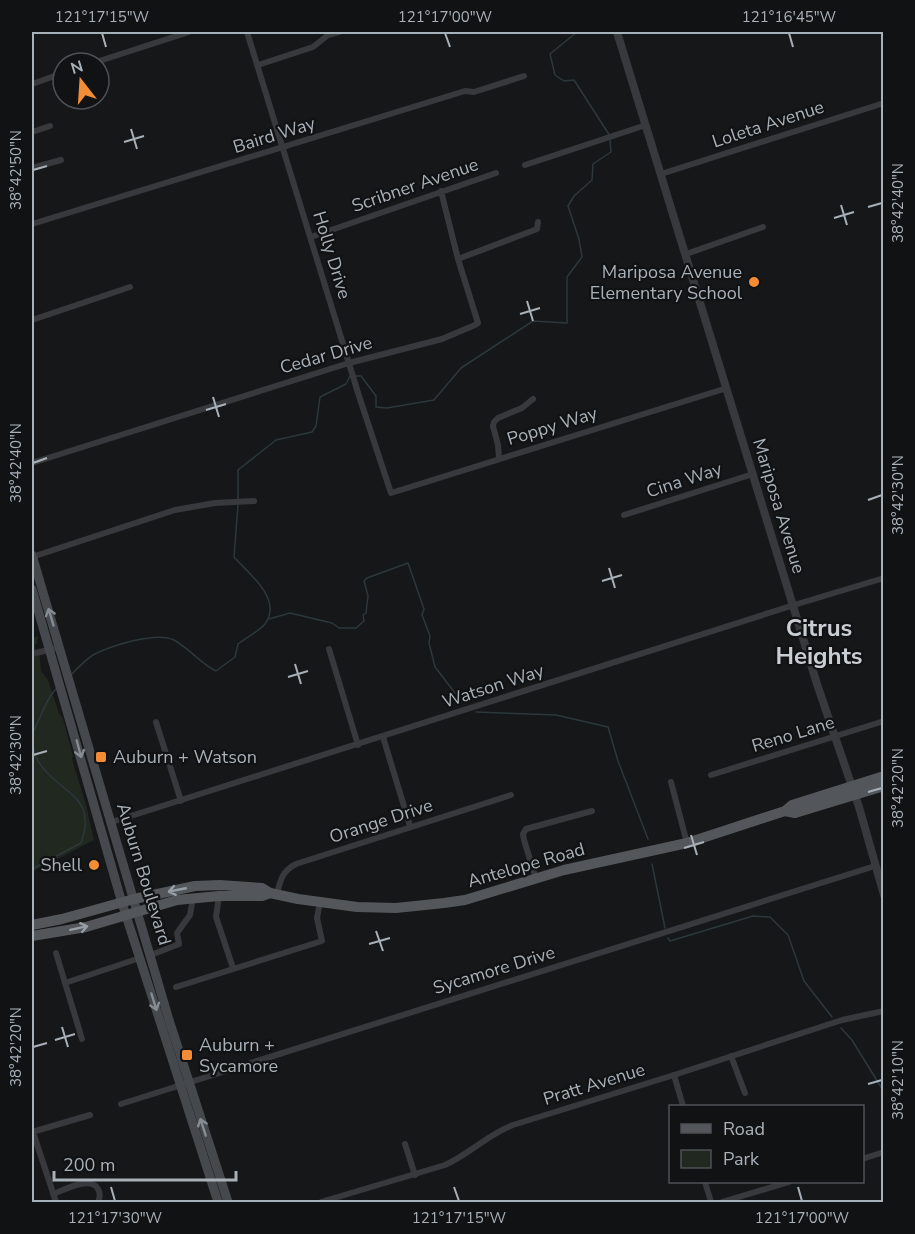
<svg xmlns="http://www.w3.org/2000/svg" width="915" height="1234" font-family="'Nunito Sans',sans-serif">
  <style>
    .green { fill: #212820 }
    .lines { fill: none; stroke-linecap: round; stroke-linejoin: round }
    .stream { stroke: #2c383c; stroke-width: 1.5 }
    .minor { stroke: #37393d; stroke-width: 6 }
    .tertiary { stroke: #37393d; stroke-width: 8 }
    .secondary { stroke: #45494d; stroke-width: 9 }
    .primary { stroke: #53575c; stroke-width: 10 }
    .oneway { stroke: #858c93 }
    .oneway2 { stroke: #979ea6 }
    .ticks { fill: none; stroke: #a8b0b8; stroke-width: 2 }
    .poi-dot { fill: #f28d35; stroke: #111213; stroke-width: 2 }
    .labels { text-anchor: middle; stroke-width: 4.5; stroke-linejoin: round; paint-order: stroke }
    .street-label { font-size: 18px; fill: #a8b0b8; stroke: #111213 }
    .poi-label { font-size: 18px; fill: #a8b0b8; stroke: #111213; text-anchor: end }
    .district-label { font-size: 24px; font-weight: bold; fill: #c9ced4; stroke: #111213 }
    .neatline { fill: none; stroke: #a8b0b8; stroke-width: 2 }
    .ticks-label { font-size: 15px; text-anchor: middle; fill: #a8b0b8 }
  </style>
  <rect width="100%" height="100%" fill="#161718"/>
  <!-- green -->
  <polygon class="green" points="38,636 37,643 34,646 36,650 39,648 41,671 48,680 59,713 63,719 73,756 72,759 86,805 94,840 32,872 32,638"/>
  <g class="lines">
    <!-- stream -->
    <g class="stream">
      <polyline points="577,32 550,54 555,75 564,81 574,80 610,136"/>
      <polyline points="355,376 361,376 376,396 376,407 387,408 434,400 461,368 533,321 567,323 567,277 582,257 579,239 568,206 574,196 592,180 593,164 611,152 610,140"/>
      <polyline points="238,500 238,470 276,440 312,432 316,426 320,397 346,384 350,376"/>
      <polyline points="269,619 290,613 332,623 339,628 356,628 364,621 363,615 366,613 368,596 364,581 367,578 408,563 424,609 422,615 430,636 429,643 435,667 462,702"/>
      <path d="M72 674C78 668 85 660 93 655 110 646 156 631 174 640 190 649 200 663 216 671L235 657 238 644C246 638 259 631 265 624 283 599 249 574 234 557L238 505"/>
      <polyline points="476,712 556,715 608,727 618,761 648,839"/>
      <path d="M32 734C40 720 46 698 57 688"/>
      <path d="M32 742C34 752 36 760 43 768 65 795 97 798 81 843L32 869"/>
      <polyline points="652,864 665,928"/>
      <polyline points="668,938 670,941 753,916 770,917 788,935 804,981 832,1017"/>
      <polyline points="841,1028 852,1040 884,1092"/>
    </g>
    <!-- minor -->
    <g class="minor">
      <polyline points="247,32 359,396 391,493 727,388"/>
      <polyline points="93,63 189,32"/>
      <polyline points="258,65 313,47 328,35 339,32"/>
      <polyline points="32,84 63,73"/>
      <polyline points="32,132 50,126"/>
      <polyline points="525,165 646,125"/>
      <polyline points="32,168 61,160"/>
      <polyline points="661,174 884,103"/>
      <polyline points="32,224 465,91 474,92 524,76"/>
      <polyline points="311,237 496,173"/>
      <polyline points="686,254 763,227"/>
      <polyline points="458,259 532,231 537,229 538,222"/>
      <polyline points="32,320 130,287"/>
      <polyline points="499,458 498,445 493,426 494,422 498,418 522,408 533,399"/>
      <polyline points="32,463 349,363 442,339 475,325 478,323 458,259 441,191"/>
      <polyline points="624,515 753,474"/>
      <polyline points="32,557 175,510 215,503 254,501"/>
      <polyline points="329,649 358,745"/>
      <polyline points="32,654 60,647"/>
      <polyline points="156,722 181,801"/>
      <polyline points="383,737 410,826"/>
      <polyline points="711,775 884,721"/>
      <polyline points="671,782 687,843"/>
      <polyline points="112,822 794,605 884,578"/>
      <polyline points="536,879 524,840 523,834 526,829 592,811"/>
      <path d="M277 894C280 881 282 871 296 864L511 795"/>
      <polyline points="219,896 216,917 233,968"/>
      <polyline points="56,953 82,1039"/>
      <polyline points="151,955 179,944 177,933 190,915 193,898"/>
      <polyline points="65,983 140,958"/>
      <polyline points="176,987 322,941 317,918 320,902"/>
      <polyline points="731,1056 745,1093"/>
      <polyline points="674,1075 683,1106"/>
      <polyline points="121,1104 875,866"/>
      <polyline points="32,1132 90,1115"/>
      <polyline points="33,1132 56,1202"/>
      <polyline points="405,1144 415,1175"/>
      <polyline points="862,1159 884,1152"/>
      <polyline points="705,1182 711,1202"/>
      <path d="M53 1194C64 1190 91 1175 98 1189 101 1194 100 1198 98 1202"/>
      <path d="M321 1202 445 1165C470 1154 488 1134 513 1125L674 1075 842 1020 884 1011"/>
      <polyline points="722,1202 789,1182"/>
    </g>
    <!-- tertiary -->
    <polyline class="tertiary" points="617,32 817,684 859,807 884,895"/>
    <!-- secondary -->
    <g class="secondary">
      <polyline points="32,555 169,1020 228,1202"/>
      <polyline points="32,589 122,903 218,1202"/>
    </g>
    <!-- primary -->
    <g class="primary">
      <polyline points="785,811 795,813 884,786"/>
      <polyline points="32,925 62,919 134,899 195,886 220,885 262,888 270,893 298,899 357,907 396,908 444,903 465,900 564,870 687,843 785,811 792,805 884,776"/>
      <polyline points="32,936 86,927 177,900 219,896 262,896 270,893"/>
    </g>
  </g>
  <!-- one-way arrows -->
  <defs><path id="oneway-shaft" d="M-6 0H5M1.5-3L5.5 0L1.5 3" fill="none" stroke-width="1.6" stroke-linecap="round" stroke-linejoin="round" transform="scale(1.5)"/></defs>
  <g class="oneway">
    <use href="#oneway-shaft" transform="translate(51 617) rotate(-107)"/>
    <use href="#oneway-shaft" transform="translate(79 749) rotate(75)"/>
    <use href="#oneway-shaft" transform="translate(154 1002) rotate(73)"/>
    <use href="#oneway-shaft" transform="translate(203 1127) rotate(-108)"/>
  </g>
  <g class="oneway2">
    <use href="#oneway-shaft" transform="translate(177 890) rotate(169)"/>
    <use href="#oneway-shaft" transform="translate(79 928) rotate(-12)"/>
  </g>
  <!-- ticks -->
  <path class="ticks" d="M102 33 106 47M445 33 450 47M789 33 793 47M131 129 137 149M124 142 144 136M33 170 47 166M841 205 847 225M868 207 882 203M834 218 854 212M527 301 533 321M520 314 540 308M213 397 219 417M206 410 226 404M33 463 47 458M868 500 882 495M609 568 615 588M602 581 622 575M295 664 301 684M288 677 308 671M33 755 47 751M868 792 882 788M691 835 697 855M684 848 704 842M376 931 383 951M369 944 390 938M62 1027 68 1047M55 1040 75 1034M33 1047 47 1043M868 1084 882 1080M111 1187 115 1201M454 1187 459 1201M798 1187 802 1201"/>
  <!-- markers -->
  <g class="poi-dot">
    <circle cx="754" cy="282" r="6"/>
    <rect x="95" y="751" width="12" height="12" rx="3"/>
    <circle cx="94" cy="865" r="6"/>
    <rect x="181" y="1049" width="12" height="12" rx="3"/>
  </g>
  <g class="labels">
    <!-- street labels -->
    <g class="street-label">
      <text transform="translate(768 124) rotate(-18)" y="6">Loleta Avenue</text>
      <text transform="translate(274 135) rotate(-17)" y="6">Baird Way</text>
      <text transform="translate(415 185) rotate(-19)" y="6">Scribner Avenue</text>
      <text transform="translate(332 255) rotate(73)" y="6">Holly Drive</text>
      <text transform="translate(326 355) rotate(-16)" y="6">Cedar Drive</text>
      <text transform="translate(552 426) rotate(-17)" y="6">Poppy Way</text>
      <text transform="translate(684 480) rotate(-18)" y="6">Cina Way</text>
      <text transform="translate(779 506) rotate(73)" y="6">Mariposa Avenue</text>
      <text transform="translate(493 686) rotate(-18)" y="6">Watson Way</text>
      <text transform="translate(793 734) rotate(-17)" y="6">Reno Lane</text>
      <text transform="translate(381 821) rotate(-18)" y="6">Orange Drive</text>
      <text transform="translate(526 865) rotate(-16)" y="6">Antelope Road</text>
      <text transform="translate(144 874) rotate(73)" y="6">Auburn Boulevard</text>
      <text transform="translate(494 970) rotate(-17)" y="6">Sycamore Drive</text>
      <text transform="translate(594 1084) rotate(-17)" y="6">Pratt Avenue</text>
    </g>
    <!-- poi labels -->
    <g class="poi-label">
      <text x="742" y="278">Mariposa Avenue<tspan x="742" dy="21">Elementary School</tspan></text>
      <text x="113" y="763" text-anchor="start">Auburn + Watson</text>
      <text x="82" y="871">Shell</text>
      <text x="199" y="1051" text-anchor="start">Auburn +<tspan x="199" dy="21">Sycamore</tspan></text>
    </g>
    <!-- district labels -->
    <g class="district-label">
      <text x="819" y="636">Citrus<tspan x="819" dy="28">Heights</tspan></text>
    </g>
  </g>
  <!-- border -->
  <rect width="915" height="1234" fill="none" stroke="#111213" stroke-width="66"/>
  <!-- legend -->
  <rect x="669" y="1105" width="195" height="78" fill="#111213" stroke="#4d5155" stroke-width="1.5"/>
  <rect x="681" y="1124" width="30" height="9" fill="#53575c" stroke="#4d5155" stroke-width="1.5"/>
  <text x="723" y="1135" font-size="18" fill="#a8b0b8">Road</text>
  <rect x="681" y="1150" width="30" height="18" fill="#212820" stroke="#4d5155" stroke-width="1.5"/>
  <text x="723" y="1165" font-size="18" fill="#a8b0b8">Park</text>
  <!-- north arrow -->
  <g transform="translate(81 81) rotate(343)"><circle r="28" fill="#111213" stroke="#4d5155" stroke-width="1.5"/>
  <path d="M0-4.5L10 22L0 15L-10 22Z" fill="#f28d35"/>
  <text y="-9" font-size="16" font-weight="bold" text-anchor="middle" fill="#a8b0b8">N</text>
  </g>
  <!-- scale -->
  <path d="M54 1171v9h182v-9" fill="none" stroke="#a8b0b8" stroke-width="3"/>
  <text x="63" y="1171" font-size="18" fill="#a8b0b8" stroke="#111213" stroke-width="4.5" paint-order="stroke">200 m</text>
  <rect x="33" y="33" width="849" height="1168" class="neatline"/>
  <g class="ticks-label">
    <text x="102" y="22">121°17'15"W</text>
    <text x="445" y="22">121°17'00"W</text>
    <text x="789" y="22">121°16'45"W</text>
    <text transform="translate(16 170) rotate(-90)" y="5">38°42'50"N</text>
    <text transform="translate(898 203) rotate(-90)" y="5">38°42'40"N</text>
    <text transform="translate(16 463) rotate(-90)" y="5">38°42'40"N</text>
    <text transform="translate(898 495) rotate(-90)" y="5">38°42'30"N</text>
    <text transform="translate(16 755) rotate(-90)" y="5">38°42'30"N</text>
    <text transform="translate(898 788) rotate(-90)" y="5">38°42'20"N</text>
    <text transform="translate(16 1047) rotate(-90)" y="5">38°42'20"N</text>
    <text transform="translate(898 1080) rotate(-90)" y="5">38°42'10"N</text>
    <text x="115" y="1223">121°17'30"W</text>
    <text x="459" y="1223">121°17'15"W</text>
    <text x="802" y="1223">121°17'00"W</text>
  </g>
</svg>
